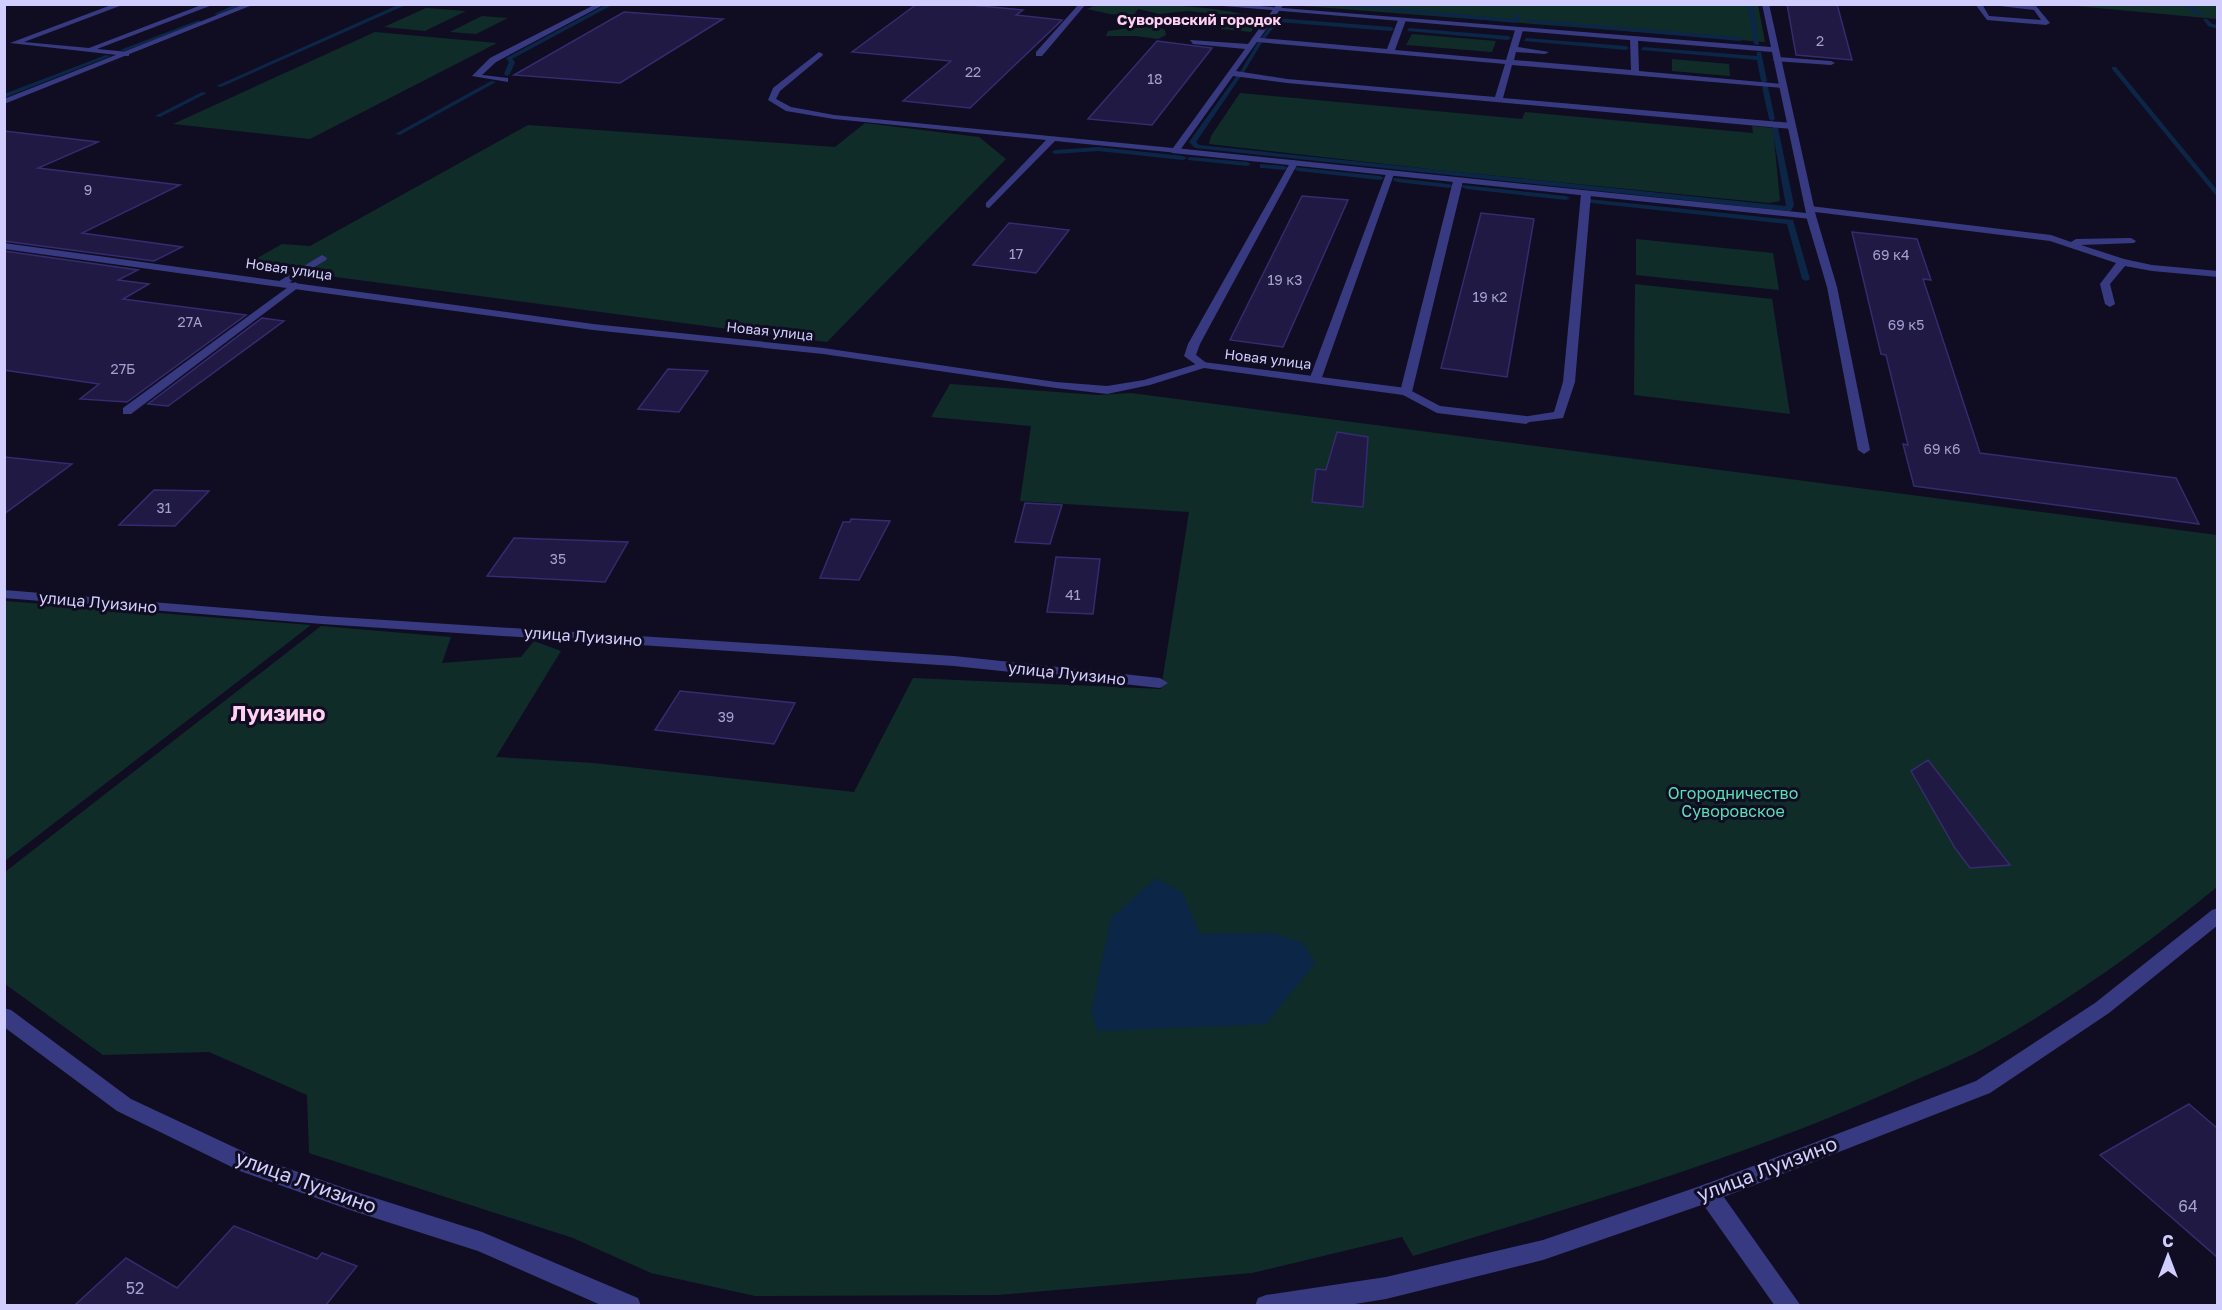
<svg xmlns="http://www.w3.org/2000/svg" width="2222" height="1310" font-family="'Golos Text',sans-serif">
  <style>
    .green { fill: #102c29 }
    .water { fill: #0c2647 }
    .lines { fill: none; stroke-linecap: round; stroke-linejoin: round }
    .stream { fill: #0c2647; fill-rule: evenodd }
    .building { fill: #1f1943; stroke: #352b6f; stroke-width: 1.5 }
    .lane { fill: #383a81; fill-rule: evenodd }
    .street { fill: #383a81; fill-rule: evenodd }
    .labels { text-anchor: middle; stroke-width: 6; stroke-linejoin: round; paint-order: stroke }
    .number-label { font-size: 14px; fill: #a4a1d0 }
    .far-street-label { font-size: 14px; fill: #d1ceff; stroke: #100d22 }
    .far-neighbourhood-label { font-size: 15px; font-weight: bold; fill: #ffd0f1; stroke: #100d22 }
    .street-label { font-size: 16px; fill: #d1ceff; stroke: #100d22 }
    .park-label { font-size: 16px; fill: #5adfb5; stroke: #100d22 }
    .near-number-label { font-size: 16px; fill: #a4a1d0 }
    .near-street-label { font-size: 20px; fill: #d1ceff; stroke: #100d22 }
    .district-label { font-size: 22px; font-weight: bold; fill: #ffd0f1; stroke: #100d22 }
  </style>
  <rect width="100%" height="100%" fill="#100d22"/>
  <!-- green -->
  <g class="green">
    <path d="M1098 4C1153 4 1207 4 1260 18L1251 32 1221 29V24L1238 19 1237 16 1187 11 1160 14 1138 9 1133 16 1110 14 1087 9Z"/>
    <polygon points="1292,5 1758,5 1765,42"/>
    <polygon points="2065,5 2217,5 2217,19"/>
    <polygon points="426,8 466,11 425,31 384,27"/>
    <polygon points="482,16 508,18 476,34 450,32"/>
    <polygon points="1151,25 1165,30 1166,35 1158,39 1136,36 1106,36 1108,31"/>
    <polygon points="375,32 497,43 310,139 173,124"/>
    <polygon points="1412,34 1496,41 1492,52 1406,45"/>
    <polygon points="1672,59 1729,64 1730,76 1672,71"/>
    <polygon points="1240,93 1522,119 1525,112 1753,133 1752,126 1773,128 1780,201 1769,203 1447,171 1209,144 1211,136"/>
    <polygon points="865,123 979,137 1006,159 827,342 245,265 282,244 310,246 528,125 835,147"/>
    <polygon points="1636,239 1773,253 1779,290 1636,275"/>
    <polygon points="1635,284 1772,299 1790,414 1634,395"/>
    <path d="M950 384 1098 395 1131 393 2217 535V887C2144 947 2066 1003 1983 1049 1955 1064 1925 1075 1896 1089 1741 1159 1576 1206 1413 1256L1402 1237 1252 1273 998 1295 755 1296 651 1273 573 1238 309 1153 307 1095 209 1052 103 1055 5 984V872L321 626 451 637 442 663 521 657 534 641 561 651 496 757 593 763 854 792 913 678 1161 689 1189 512 1020 501 1031 426 931 417Z"/>
    <polygon points="5,601 311,625 5,861"/>
  </g>
  <!-- water -->
  <polygon class="water" points="1156,878 1183,893 1200,934 1274,933 1303,943 1315,963 1266,1024 1097,1031 1091,1010 1111,918"/>
  <g class="lines">
    <!-- stream -->
    <g class="stream">
      <polygon points="236,4 244,4 219,15 214,14"/>
      <polygon points="400,4 408,4 221,87 216,86"/>
      <polygon points="607,4 614,4 512,59 515,62 510,74 507,76 504,74 509,62 506,58"/>
      <polygon points="1325,4 1351,4 1514,19 1516,14 1521,15 1519,21 1516,23"/>
      <polygon points="1747,4 1753,4 1759,45 1754,44"/>
      <polygon points="2184,4 2190,4 2203,15 2198,16"/>
      <polygon points="1276,18 1391,27 1394,29 1391,31 1278,22 1263,41 1244,72 1240,72 1258,42"/>
      <polygon points="1527,19 1740,37 1743,39 1740,41 1525,22"/>
      <polygon points="2203,19 2207,19 2212,24 2218,25 2218,29 2208,26"/>
      <polygon points="199,20 201,23 125,51 120,50"/>
      <polygon points="1409,28 1508,36 1511,38 1508,40 1407,31"/>
      <polygon points="1526,38 1626,46 1629,48 1626,50 1524,41"/>
      <polygon points="1643,47 1757,56 1757,52 1761,52 1767,81 1764,83 1761,81 1757,60 1641,50"/>
      <polygon points="106,55 111,56 4,98 4,94"/>
      <polygon points="2112,67 2116,67 2218,191 2218,198 2112,69"/>
      <polygon points="1238,74 1241,76 1196,142 1199,145 1786,206 1772,128 1775,126 1778,128 1794,205 1791,211 1788,211 1195,148 1189,142"/>
      <polygon points="491,81 496,82 400,135 395,134"/>
      <polygon points="1765,85 1768,87 1775,119 1772,121 1769,119 1762,87"/>
      <polygon points="202,92 207,93 160,117 155,116"/>
      <polygon points="1098,147 1183,156 1187,158 1183,160 1098,151 1055,154 1052,152 1055,150"/>
      <polygon points="1190,157 1247,162 1251,164 1247,166 1188,160 1188,158"/>
      <polygon points="1260,164 1284,166 1288,168 1284,170 1263,168 1260,168"/>
      <polygon points="1295,167 1380,176 1384,178 1380,180 1298,171 1294,169"/>
      <polygon points="1394,178 1449,184 1453,186 1449,188 1397,182 1393,180"/>
      <polygon points="1463,185 1566,196 1570,198 1566,200 1466,189 1462,187"/>
      <polygon points="1588,199 1793,220 1810,279 1806,281 1802,279 1787,224 1591,203 1588,203"/>
    </g>
  </g>
  <!-- building -->
  <g class="building">
    <polygon points="917,4 960,4 1023,10 1016,15 1062,20 970,108 903,101 951,61 852,52"/>
    <polygon points="1787,4 1837,4 1852,60 1796,55"/>
    <polygon points="624,12 723,19 620,83 514,75"/>
    <polygon points="1157,41 1212,48 1152,125 1088,119"/>
    <polygon points="4,131 98,142 38,168 180,185 82,233 182,247 154,261 4,241"/>
    <polygon points="1302,196 1348,200 1283,347 1230,340"/>
    <polygon points="1481,213 1534,219 1507,377 1441,368"/>
    <polygon points="1009,223 1069,230 1036,273 973,265"/>
    <polygon points="1852,232 1917,239 1931,280 1923,279 1980,453 2176,478 2199,524 1914,486 1903,444 1908,445 1886,355 1881,354"/>
    <polygon points="4,251 138,270 118,280 149,284 123,299 246,315 127,402 80,399 99,384 4,370"/>
    <polygon points="262,318 284,321 168,406 148,404"/>
    <polygon points="668,369 708,371 679,412 638,409"/>
    <polygon points="1337,432 1368,437 1363,507 1312,502 1316,469 1326,470"/>
    <polygon points="4,457 72,464 4,514"/>
    <polygon points="154,490 209,491 175,526 119,525"/>
    <polygon points="1025,503 1062,505 1050,544 1015,542"/>
    <polygon points="851,519 890,521 859,580 820,578 843,522 850,522"/>
    <polygon points="514,538 628,542 605,582 487,576"/>
    <polygon points="1056,557 1100,559 1093,614 1047,612"/>
    <polygon points="680,691 728,696 795,703 774,744 655,730"/>
    <polygon points="1928,760 2010,865 1970,868 1955,848 1911,771"/>
    <polygon points="2189,1104 2217,1128 2217,1257 2100,1155"/>
    <polygon points="234,1226 317,1259 322,1253 357,1266 326,1305 75,1305 126,1258 177,1288"/>
  </g>
  <g class="lines">
    <!-- lane -->
    <g class="lane">
      <polygon points="114,4 125,4 24,42 89,48 204,4 215,4 97,49 129,52 129,56 126,56 10,43"/>
      <polygon points="1079,4 1086,4 1042,56 1036,56 1036,52"/>
      <path d="M1277 4H1284L1260 38 1387 49 1398 20 1402 18 1406 20 1395 50 1506 60 1515 30 1519 28 1523 30 1518 47 1549 52 1545 54 1516 52 1514 60 1631 70 1630 39 1634 37 1638 39 1639 71 1783 84 1787 86 1783 88 1512 65 1503 98 1792 123 1796 126 1792 129 1287 83 1233 76 1178 153 1055 141 989 208 986 207V203L1046 140 834 119 786 111 768 100 773 88 819 52 823 54 822 56 780 91 776 99 791 107 834 115 1173 148 1245 49 1193 44 1190 40 1248 44ZM1257 42 1505 64 1495 97 1287 79 1236 71Z"/>
      <polygon points="1975,4 1982,4 1989,16 2041,20 2034,10 1983,4 2036,6 2050,23 2046,25 1987,20"/>
      <polygon points="1777,57 1831,61 1835,63 1831,65 1774,61 1773,59"/>
      <polygon points="1294,160 1298,163 1200,344 1196,355 1209,365 1207,367 1199,367 1184,356 1188,344 1290,163"/>
      <polygon points="1390,171 1394,174 1321,380 1319,382 1311,382 1309,380 1386,174"/>
      <polygon points="1458,178 1463,181 1412,392 1406,396 1402,394 1400,392 1453,181"/>
      <polygon points="1586,191 1591,194 1575,382 1563,418 1522,423 1522,417 1554,412 1563,382 1581,194"/>
      <polygon points="1810,206 2051,235 2071,242 2076,239 2131,238 2136,241 2134,243 2081,245 2124,259 2152,265 2218,271 2218,277 2152,271 2125,266 2110,284 2115,304 2110,307 2105,304 2100,284 2116,263 2050,241 1807,211 1807,207"/>
      <polygon points="1811,213 1816,216 1837,287 1870,450 1864,454 1858,450 1827,287 1806,216"/>
      <polygon points="322,255 327,258 326,260 285,285 276,283"/>
      <polygon points="295,282 300,285 299,287 131,414 123,414 123,408"/>
      <polygon points="1708,1183 1716,1186 1801,1306 1775,1306 1700,1200 1697,1193 1700,1186"/>
    </g>
    <!-- street -->
    <g class="street">
      <polygon points="245,4 255,4 4,104 4,99"/>
      <polygon points="596,4 605,4 496,62 482,75 508,78 508,82 472,76 490,58"/>
      <polygon points="1199,4 1234,4 1771,47 1762,4 1769,4 1816,216 1811,219 1172,153 1171,151 1175,148 1806,213 1772,52"/>
      <polygon points="4,243 593,324 823,348 1056,382 1107,386 1144,380 1203,362 1406,388 1440,406 1526,416 1532,420 1526,424 1437,413 1403,395 1204,368 1150,385 1107,394 1056,388 823,354 593,330 4,249"/>
      <polygon points="4,590 322,616 954,656 1160,678 1168,683 1160,688 954,666 322,624 4,598"/>
      <polygon points="2218,908 2218,925 2109,1013 1990,1093 1716,1200 1543,1260 1386,1299 1342,1306 1255,1306 1258,1298 1266,1295 1386,1277 1543,1240 1706,1184 1976,1081 2095,1003 2212,910"/>
      <polygon points="4,1008 11,1010 131,1099 255,1157 353,1191 482,1232 638,1298 641,1306 603,1306 478,1251 353,1211 240,1171 117,1111 4,1027"/>
    </g>
  </g>
  <g class="labels">
    <!-- number labels -->
    <g class="number-label">
      <text x="1820" y="46">2</text>
      <text x="973" y="77">22</text>
      <text x="1155" y="84">18</text>
      <text x="88" y="195">9</text>
      <text x="1016" y="259">17</text>
      <text x="1891" y="260">69 к4</text>
      <text x="1285" y="285">19 к3</text>
      <text x="1490" y="302">19 к2</text>
      <text x="190" y="327">27А</text>
      <text x="1906" y="330">69 к5</text>
      <text x="123" y="374">27Б</text>
      <text x="1942" y="454">69 к6</text>
      <text x="164" y="513">31</text>
      <text x="558" y="564">35</text>
      <text x="1073" y="600">41</text>
      <text x="726" y="722">39</text>
    </g>
    <!-- far-street labels -->
    <g class="far-street-label">
      <text transform="translate(289 269) rotate(8)" y="5">Новая улица</text>
      <text transform="translate(770 331) rotate(6)" y="5">Новая улица</text>
      <text transform="translate(1268 359) rotate(7)" y="5">Новая улица</text>
    </g>
    <!-- far-neighbourhood labels -->
    <g class="far-neighbourhood-label">
      <text x="1199" y="25">Суворовский городок</text>
    </g>
    <!-- street labels -->
    <g class="street-label">
      <text transform="translate(98 602) rotate(5)" y="6">улица Луизино</text>
      <text transform="translate(583 636) rotate(4)" y="6">улица Луизино</text>
      <text transform="translate(1067 673) rotate(6)" y="6">улица Луизино</text>
    </g>
    <!-- park labels -->
    <g class="park-label">
      <text x="1733" y="799">Огородничество<tspan x="1733" dy="18">Суворовское</tspan></text>
    </g>
    <!-- near-number labels -->
    <g class="near-number-label">
      <text x="2188" y="1212">64</text>
      <text x="135" y="1294">52</text>
    </g>
    <!-- near-street labels -->
    <g class="near-street-label">
      <text transform="translate(1767 1169) rotate(-21)" y="7">улица Луизино</text>
      <text transform="translate(306 1182) rotate(20)" y="7">улица Луизино</text>
    </g>
    <!-- district labels -->
    <g class="district-label">
      <text x="278" y="721">Луизино</text>
    </g>
  </g>
  <!-- border -->
  <rect width="2222" height="1310" fill="none" stroke="#d1ceff" stroke-width="12"/>
  <!-- north arrow -->
  <g transform="translate(2168 1256)" stroke="#100d22" stroke-width="4.5" paint-order="stroke">
  <path d="M0-4.5L10 22L0 15L-10 22Z" fill="#d1ceff"/>
  <text y="-9" font-size="16" font-weight="bold" text-anchor="middle" fill="#d1ceff">С</text>
  </g>
</svg>
